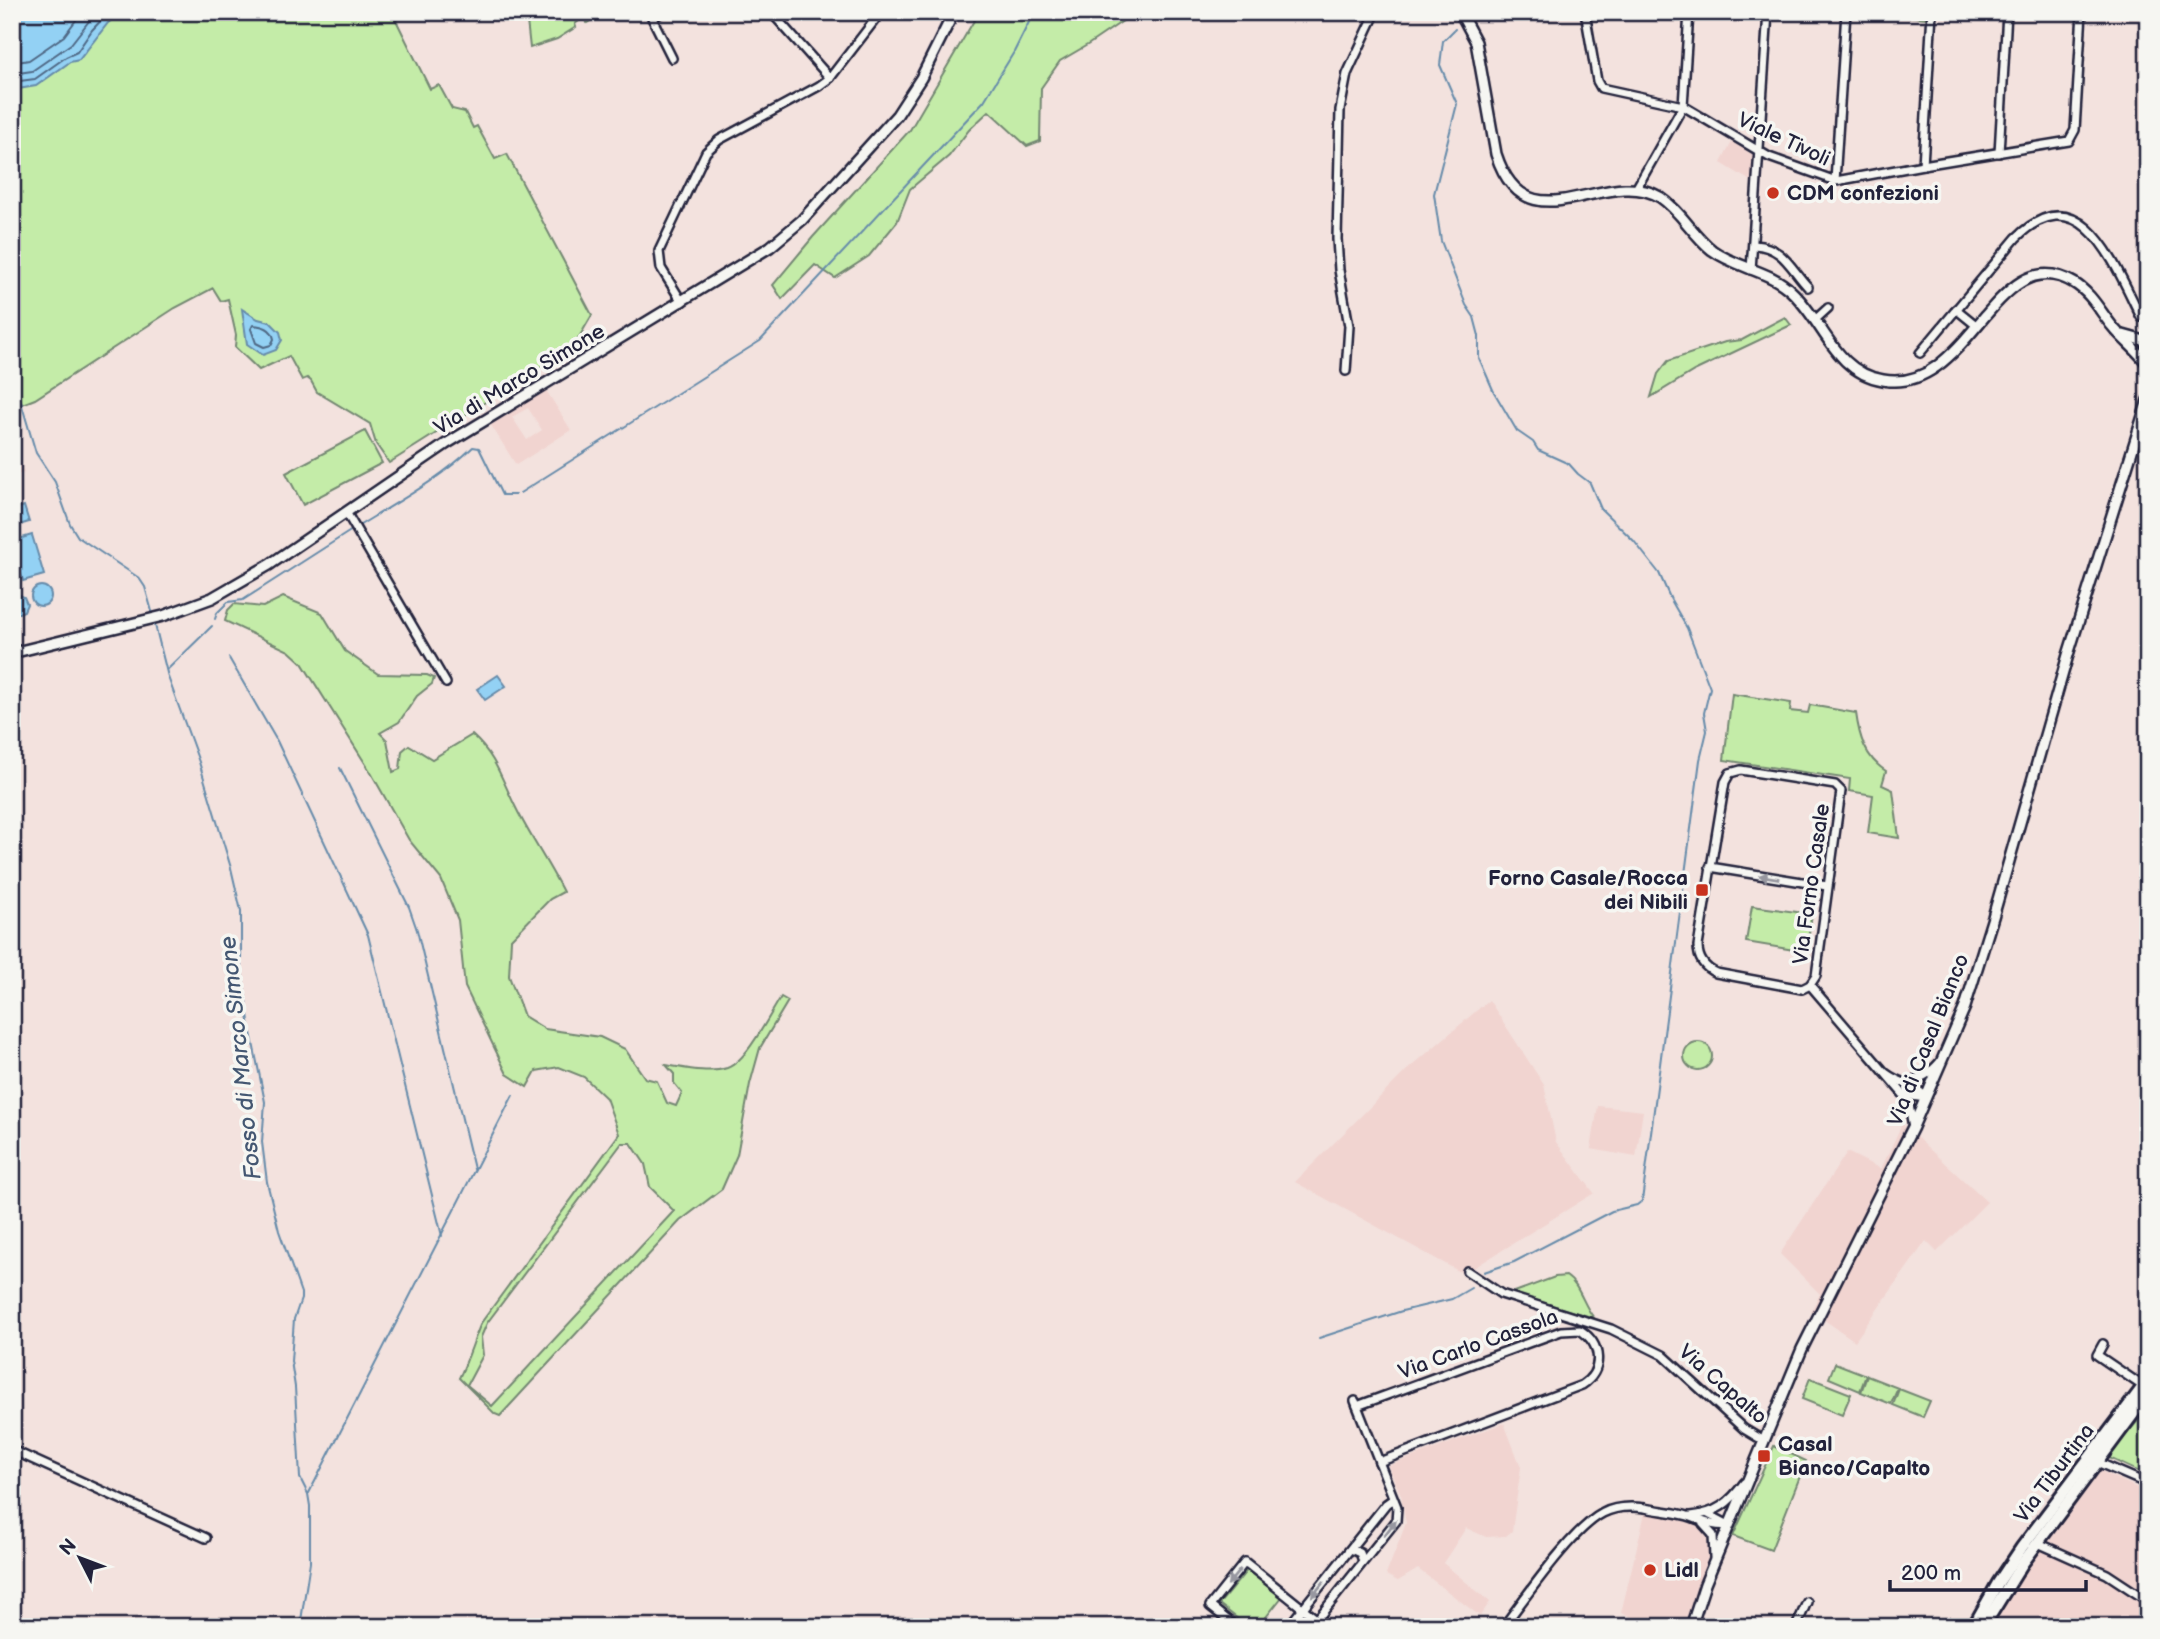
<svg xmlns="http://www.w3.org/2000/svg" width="2160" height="1639" font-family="'Balsamiq Sans',sans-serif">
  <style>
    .built { fill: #f1d4d0; fill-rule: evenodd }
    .green { fill: #c4eca8; stroke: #738772; stroke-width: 2; fill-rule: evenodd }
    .water { fill: #93d1f4; stroke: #668baa; stroke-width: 2 }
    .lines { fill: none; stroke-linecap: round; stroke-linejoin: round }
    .shore { stroke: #4f6885; stroke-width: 2 }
    .stream { stroke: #668baa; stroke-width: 2 }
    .minor-casing { stroke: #22223b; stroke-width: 12 }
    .tertiary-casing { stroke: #22223b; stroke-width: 14 }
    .primary-casing { stroke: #22223b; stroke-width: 16 }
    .minor { stroke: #f6f6f2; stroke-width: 7 }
    .tertiary { stroke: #f6f6f2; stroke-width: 9 }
    .primary { stroke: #f6f6f2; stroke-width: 10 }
    .oneway { fill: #9797a0 }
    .poi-dot { fill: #c8321e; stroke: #f6f6f2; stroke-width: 2.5 }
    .labels { text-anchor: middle; stroke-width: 7; stroke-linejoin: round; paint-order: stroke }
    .street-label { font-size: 21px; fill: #22223b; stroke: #f6f6f2 }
    .poi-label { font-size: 21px; font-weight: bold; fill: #22223b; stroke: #f6f6f2; text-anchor: start }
    .water-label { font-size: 23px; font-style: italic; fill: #445772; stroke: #f6f6f2 }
  </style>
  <rect width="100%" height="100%" fill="#f3e2de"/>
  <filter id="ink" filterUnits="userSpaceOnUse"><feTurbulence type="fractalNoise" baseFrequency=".0143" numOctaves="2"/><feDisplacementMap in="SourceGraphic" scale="14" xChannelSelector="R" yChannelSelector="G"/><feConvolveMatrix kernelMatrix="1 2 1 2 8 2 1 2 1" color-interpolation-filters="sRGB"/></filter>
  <g filter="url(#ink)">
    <!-- built -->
    <g class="built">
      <polygon points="1732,142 1755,156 1754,183 1721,163"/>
      <path d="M546 390 571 430 516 465 491 425ZM528 408 542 430 527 440 512 417Z"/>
      <polygon points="15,445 24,473 12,476 12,446"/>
      <polygon points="1489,1000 1544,1085 1556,1142 1594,1193 1464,1274 1295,1182 1406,1071"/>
      <polygon points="1598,1106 1643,1111 1636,1157 1591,1149"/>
      <polygon points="1902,1124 1987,1202 1937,1252 1926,1241 1855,1341 1811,1311 1820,1294 1780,1254 1847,1152 1881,1169"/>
      <polygon points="1504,1423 1521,1467 1512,1531 1506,1536 1486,1537 1466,1528 1443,1563 1490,1602 1480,1616 1418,1569 1398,1581 1386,1575 1406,1523 1401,1495 1388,1466"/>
      <polygon points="2101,1471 2148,1493 2148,1627 1986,1627 2023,1564 2073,1501"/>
      <polygon points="1646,1509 1704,1525 1729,1525 1691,1627 1658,1627 1621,1613"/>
    </g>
    <!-- green -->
    <g class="green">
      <polygon points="12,12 392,12 430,89 439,85 452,109 465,112 473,128 477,126 495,159 507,154 592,315 574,346 389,463 376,444 370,424 317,392 311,381 307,378 302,380 289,356 259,370 235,347 236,335 228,299 221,301 213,288 175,308 35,399 12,408"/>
      <polygon points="526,12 598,12 600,15 587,23 583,18 575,24 576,27 557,39 530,48"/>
      <polygon points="979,12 1136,12 1089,44 1060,61 1041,88 1040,141 1027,146 989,111 969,130 949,156 910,189 897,222 869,256 835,278 815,265 782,299 773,285 813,237 910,130"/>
      <polygon points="1850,12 1926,12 1926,18"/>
      <polygon points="1785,317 1791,325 1694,371 1651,397 1658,374 1668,361 1725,342 1742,340"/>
      <polygon points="365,431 382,463 303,505 286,473"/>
      <path d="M283 597 322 613 345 651 378 674 427 675 434 678 432 684 417 696 399 722 380 733 387 740 393 772 400 769 402 751 409 745 432 759 472 735C497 757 502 781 517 810 531 838 549 864 563 892L550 899 511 939 509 976 524 1016 545 1029 600 1037 625 1049 645 1078 657 1081 667 1103 676 1106 682 1093 674 1083V1074L666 1065C685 1068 708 1074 727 1068 747 1061 770 1014 781 997L788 1001 760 1048 750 1084 737 1155 722 1189 680 1221 500 1416 495 1414 459 1378C468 1360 473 1342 481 1323L619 1134 606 1098 584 1077 559 1067 536 1071 527 1087 507 1074 465 987 458 920 441 879 409 840 370 771 302 663 289 651 225 621 228 610 234 604 263 607ZM622 1143H631L645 1164 650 1187 674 1211 492 1406 467 1385 483 1355 481 1337 487 1323Z"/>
      <path d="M1732 694 1791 703 1790 711 1808 713 1810 705 1856 713C1859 736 1865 758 1886 771L1882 785 1893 790 1899 838 1868 833 1873 795 1849 791 1850 779 1724 760Z"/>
      <polygon points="1752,906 1812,914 1806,952 1746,942"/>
      <circle cx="1698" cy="1056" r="14"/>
      <path d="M1566 1276C1580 1285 1583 1305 1594 1318L1512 1293 1555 1277Z"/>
      <polygon points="1835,1363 1866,1375 1860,1391 1829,1378"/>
      <polygon points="1867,1376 1898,1388 1891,1404 1861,1392"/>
      <polygon points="1810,1378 1851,1394 1842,1415 1802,1399"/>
      <polygon points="1899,1389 1930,1401 1923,1417 1893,1405"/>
      <polygon points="2148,1409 2148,1476 2107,1457"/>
      <polygon points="1774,1446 1806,1461 1771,1550 1733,1536"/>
      <polygon points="1248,1569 1282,1597 1258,1627 1248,1627 1219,1604"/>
    </g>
    <!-- water -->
    <g class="water">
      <polygon points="12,12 126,12 119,14 108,23 79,60 70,62 36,86 12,90"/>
      <polygon points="242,309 258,319 270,322 280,332 282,340 276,350 263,355 247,344"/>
      <polygon points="24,506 29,522 16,526 12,510"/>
      <polygon points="32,535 44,575 23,581 12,541"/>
      <circle cx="41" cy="596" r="10"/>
      <polygon points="17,594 24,597 27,604 24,611 19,613 12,613 12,595"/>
      <polygon points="498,675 506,686 485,700 477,689"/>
    </g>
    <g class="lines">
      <!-- shore -->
      <g class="shore">
        <polyline points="12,63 29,60 64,36 82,12"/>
        <polyline points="12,74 32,71 71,44 96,12"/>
        <polyline points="12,82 35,79 66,57 77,52 92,30 109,12"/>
        <path d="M253 325C263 326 272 328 274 339L271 345 264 347 256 343 251 329Z"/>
      </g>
      <!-- stream -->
      <g class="stream">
        <polyline points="1455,29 1443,41 1440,65 1457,104 1434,194 1441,241 1466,305 1474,317 1479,336 1479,358 1494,392 1517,431 1533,442 1538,450 1569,464 1578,474 1590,483 1601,509 1634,541 1659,573 1671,600 1687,628 1710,688 1704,713 1707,731 1700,760 1642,1201 1637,1205 1612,1211 1514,1262 1484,1272"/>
        <polyline points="12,372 36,453 55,482 70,524 78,537 139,578 145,587 153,615"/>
        <polyline points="520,493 760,341 984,101 1014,52 1034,12"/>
        <path d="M357 527C397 502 439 480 473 447L479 448 502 495H515"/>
        <polyline points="215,619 217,613 228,602 243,600 352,530"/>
        <polyline points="154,621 168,677 199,762 231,868 241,911 241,966 250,1028 265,1102 262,1142 267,1182 279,1231 301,1293 301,1299 294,1319 291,1361 295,1387 300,1478 308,1494 310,1506 310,1562 300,1627"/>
        <polyline points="229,658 277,741 368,935 442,1236"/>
        <polyline points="168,669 212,626"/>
        <polyline points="340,768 409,907 417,930 474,1169"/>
        <polyline points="1319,1338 1402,1311 1452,1299 1471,1288"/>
        <polyline points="309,1493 513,1095"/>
      </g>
      <!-- minor casing -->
      <g class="minor-casing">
        <g id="minor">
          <polyline points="662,12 652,18 672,58"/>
          <polyline points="1585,12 1597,81 1601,88 1683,106 1769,157 1836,181 1923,165 2069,141 2075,130 2082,12"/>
          <polyline points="830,78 881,12"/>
          <polyline points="1999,153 2007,12"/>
          <polyline points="1923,165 1932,12"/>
          <polyline points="1835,181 1846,12"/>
          <polyline points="1636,189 1683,106 1689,12"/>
          <path d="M1754 245C1784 247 1790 268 1808 287"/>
          <polyline points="1751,270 1768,12"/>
          <polyline points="682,302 661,268 659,251 706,152 719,140 819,86 830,78 771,12"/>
          <polyline points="1956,309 1977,326"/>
          <polyline points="1816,319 1828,308"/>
          <path d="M1920 353 2016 238C2082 173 2116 268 2141 317"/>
          <polyline points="1346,371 1349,326 1339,270 1337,239 1340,110 1347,74 1376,12"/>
          <polyline points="346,512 446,683"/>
          <path d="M1741 770 1835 785 1841 791 1816 976 1810 985 1802 989 1716 973C1705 968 1698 959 1698 946L1725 782 1730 773Z"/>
          <polyline points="1710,867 1827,886"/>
          <polyline points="1810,985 1904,1095 1909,1105 1913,1127"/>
          <path d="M1887 1074C1902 1085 1913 1082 1926 1098"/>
          <path d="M1908 1082C1922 1079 1930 1073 1939 1063"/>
          <polyline points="1904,1095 1926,1098"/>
          <polyline points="1467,1271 1501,1294 1611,1329 1663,1355 1744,1429 1764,1441"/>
          <polyline points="2103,1344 2097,1355 2144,1387"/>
          <path d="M1357 1406 1561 1331 1580 1330C1602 1344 1604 1371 1582 1385L1379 1462"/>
          <polyline points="12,1450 206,1538"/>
          <polyline points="2097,1462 2148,1484"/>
          <polyline points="1708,1514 1729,1525"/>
          <path d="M1691 1516C1715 1514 1730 1503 1744 1483"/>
          <polyline points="1703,1524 1713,1535 1714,1557"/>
          <polyline points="2038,1543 2107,1574 2148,1601"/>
          <polyline points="1351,1549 1360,1553 1363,1561"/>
          <polyline points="12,1622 21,1627"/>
          <polyline points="1236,1627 1210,1606 1245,1562 1326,1627"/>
          <polyline points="1288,1627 1386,1504 1393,1499"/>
          <polyline points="1311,1627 1396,1521 1397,1507 1355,1401"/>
          <path d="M1503 1627C1526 1597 1572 1529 1603 1513 1616 1506 1630 1506 1645 1508 1659 1511 1674 1512 1688 1516 1703 1521 1713 1527 1729 1525"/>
          <polyline points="1796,1627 1807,1602"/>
        </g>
      </g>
      <!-- tertiary casing -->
      <g class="tertiary-casing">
        <g id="tertiary">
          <path d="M1460 12 1476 42 1496 154C1527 250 1605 164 1660 197 1681 211 1692 234 1712 250 1736 268 1769 270 1791 291 1824 321 1834 372 1883 380 1970 396 1996 236 2074 283 2091 293 2100 311 2112 326 2123 340 2138 350 2148 365"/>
          <polyline points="2123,335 2148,342"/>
          <polyline points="12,653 163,616 212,598 269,565 446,444 770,247 802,220 897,115 921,78 954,12"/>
          <polyline points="1691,1627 1705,1584 1802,1349 1913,1127 1965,1007 1993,917 2068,655 2148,400"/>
        </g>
      </g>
      <!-- primary casing -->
      <g class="primary-casing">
        <g id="primary">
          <polyline points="1973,1627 1998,1583 2022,1547 2148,1380"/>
          <polyline points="1983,1627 2022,1564 2148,1394"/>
        </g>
      </g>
      <!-- minor -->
      <use href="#minor" class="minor"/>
      <!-- tertiary -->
      <use href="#tertiary" class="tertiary"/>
      <!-- primary -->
      <use href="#primary" class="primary"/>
    </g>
    <!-- one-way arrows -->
    <defs><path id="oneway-solid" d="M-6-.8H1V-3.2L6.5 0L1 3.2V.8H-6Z" transform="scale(1.75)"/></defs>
    <g class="oneway">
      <use href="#oneway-solid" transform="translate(1769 877) rotate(-171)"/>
      <use href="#oneway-solid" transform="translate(1390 1528) rotate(-53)"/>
      <use href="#oneway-solid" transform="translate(1234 1577) rotate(129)"/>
      <use href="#oneway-solid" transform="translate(1318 1589) rotate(129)"/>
    </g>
  </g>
  <!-- markers -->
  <g class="poi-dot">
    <circle cx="1773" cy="193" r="7"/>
    <rect x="1695" y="883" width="14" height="14" rx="3.5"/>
    <rect x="1757" y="1449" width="14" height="14" rx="3.5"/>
    <circle cx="1650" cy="1570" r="7"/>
  </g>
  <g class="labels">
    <!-- street labels -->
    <g class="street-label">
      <text transform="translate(1784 139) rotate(25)" y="7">Viale Tivoli</text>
      <text transform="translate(519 379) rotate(-31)" y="7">Via di Marco Simone</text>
      <text transform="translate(1811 884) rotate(-82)" y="7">Via Forno Casale</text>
      <text transform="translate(1928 1040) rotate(-68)" y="7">Via di Casal Bianco</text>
      <text transform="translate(1478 1344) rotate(-20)" y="7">Via Carlo Cassola</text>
      <text transform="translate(1723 1384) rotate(41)" y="7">Via Capalto</text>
      <text transform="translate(2054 1473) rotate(-53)" y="7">Via Tiburtina</text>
    </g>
    <!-- poi labels -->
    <g class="poi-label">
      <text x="1787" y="200">CDM confezioni</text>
      <text x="1688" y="885" text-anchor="end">Forno Casale/Rocca<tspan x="1688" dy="24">dei Nibili</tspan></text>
      <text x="1778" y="1451">Casal<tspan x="1778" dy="24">Bianco/Capalto</tspan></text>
      <text x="1664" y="1577">Lidl</text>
    </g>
    <!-- water labels -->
    <g class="water-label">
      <text transform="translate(240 1058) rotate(-96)" y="8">Fosso di Marco Simone</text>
    </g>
  </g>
  <!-- margin -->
  <rect width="2160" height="1639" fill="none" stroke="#f6f6f2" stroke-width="42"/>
  <rect x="21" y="21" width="2118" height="1597" fill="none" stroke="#22223b" stroke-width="2.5" filter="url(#ink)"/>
  <!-- north arrow -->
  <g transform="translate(80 1558) rotate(312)" stroke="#f6f6f2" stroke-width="5" paint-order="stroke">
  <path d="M0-5L12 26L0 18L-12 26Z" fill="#22223b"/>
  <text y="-10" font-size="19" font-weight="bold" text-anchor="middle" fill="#22223b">N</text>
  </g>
  <!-- scale -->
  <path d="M1890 1580v10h196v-10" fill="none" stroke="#22223b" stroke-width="3.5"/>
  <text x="1901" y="1580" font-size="21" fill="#22223b" stroke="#f6f6f2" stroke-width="5" paint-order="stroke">200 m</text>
</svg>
